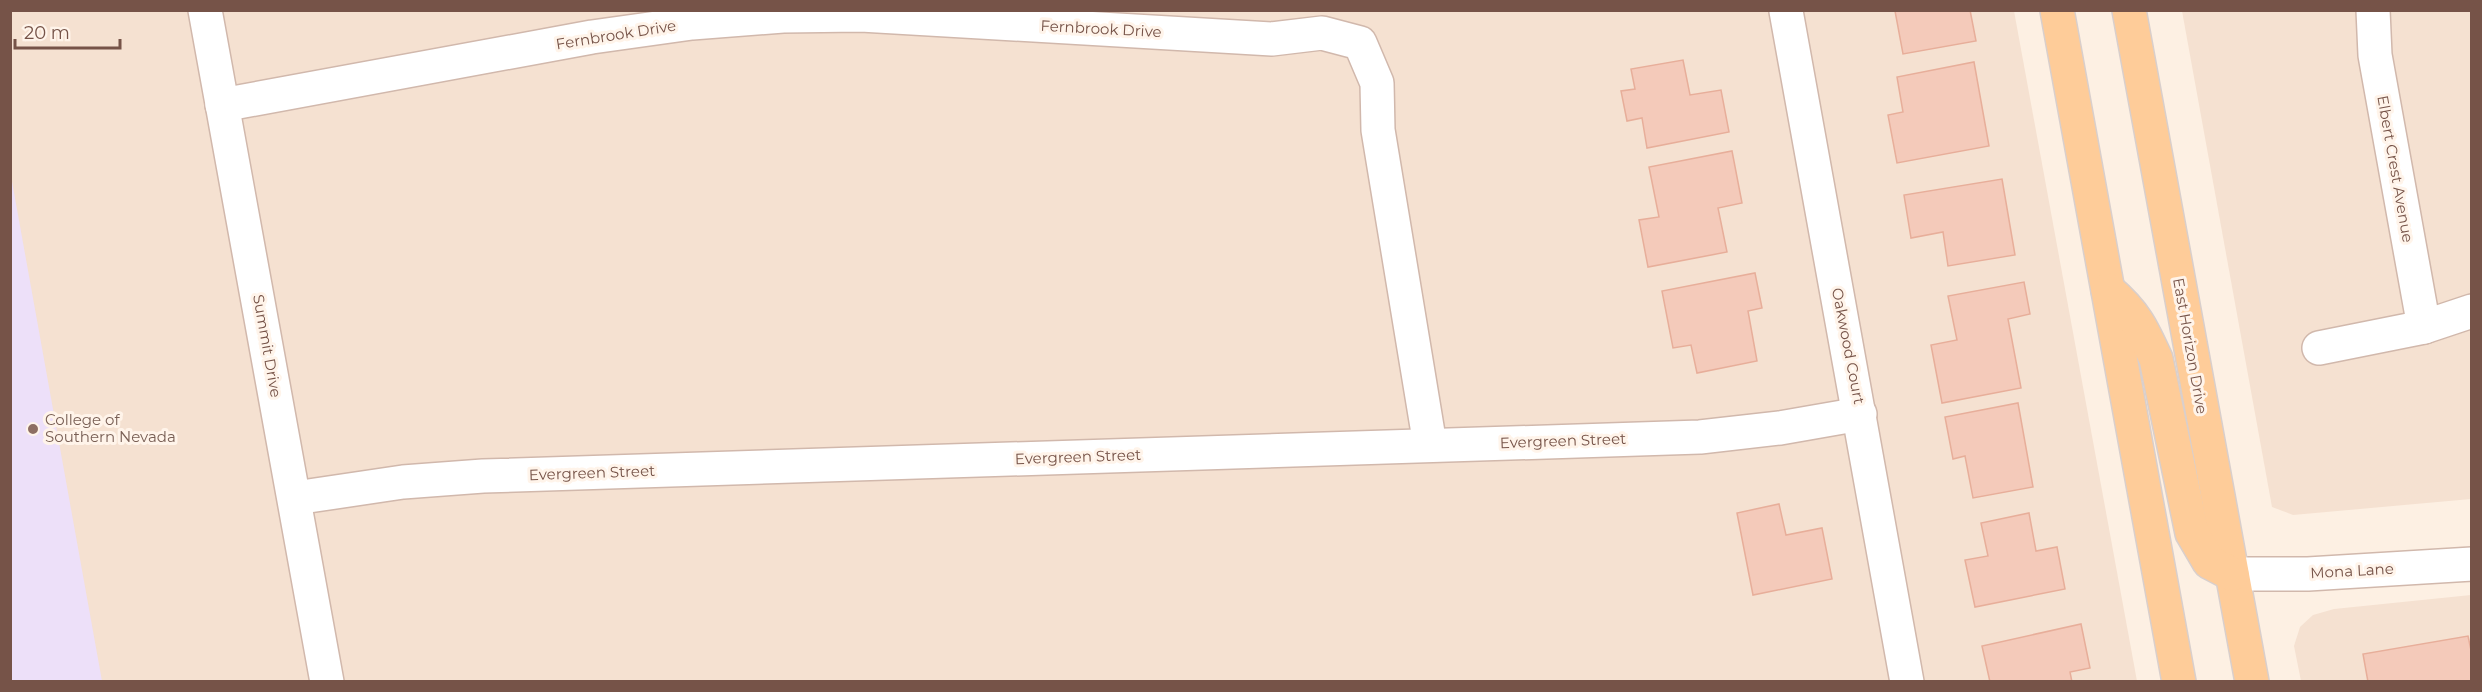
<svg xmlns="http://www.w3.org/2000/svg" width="2482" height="692" font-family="Montserrat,sans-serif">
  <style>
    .residential { fill: #f5e1d1 }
    .education { fill: #ede0f9 }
    .building { fill: #f4caba; stroke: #e7ae9a; stroke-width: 1.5 }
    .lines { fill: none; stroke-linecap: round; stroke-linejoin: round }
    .minor-casing { stroke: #d1b8ac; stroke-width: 36 }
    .major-casing { stroke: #d9cfcc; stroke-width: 36 }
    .minor { stroke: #fff; stroke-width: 33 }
    .major { stroke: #fecc99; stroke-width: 33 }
    .education-dot { fill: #8d6e63; stroke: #fff4ea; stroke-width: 2 }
    .labels { text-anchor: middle; stroke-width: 6; stroke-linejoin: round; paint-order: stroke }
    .street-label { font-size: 15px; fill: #765348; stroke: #fff4ea }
    .education-label { font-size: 15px; fill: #785e54; stroke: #fff4ea; text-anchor: start }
  </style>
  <rect width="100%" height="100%" fill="#fdf0e3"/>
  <!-- residential -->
  <g class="residential">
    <polygon points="10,11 2014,11 2137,681 99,681 11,193"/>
    <polygon points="2182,11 2471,11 2471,499 2293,515 2272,507"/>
    <polygon points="2471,595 2471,681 2301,681 2294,646 2300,627 2313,615 2334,609"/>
  </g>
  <!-- education -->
  <polygon class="education" points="10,176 11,176 102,681 11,681"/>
  <!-- building -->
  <g class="building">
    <polygon points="1970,10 1976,41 1903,54 1895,11"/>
    <polygon points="1683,60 1690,95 1721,90 1729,132 1647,148 1642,118 1627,121 1621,91 1635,89 1631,69"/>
    <polygon points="1974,62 1989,146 1897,163 1888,115 1903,112 1897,77"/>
    <polygon points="1732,151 1742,203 1718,208 1727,252 1648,267 1639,220 1659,217 1649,167"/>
    <polygon points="2002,179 2015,255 1948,266 1943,232 1911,238 1904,195"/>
    <polygon points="1755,273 1762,308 1748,311 1757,361 1697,373 1691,345 1673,348 1662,291"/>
    <polygon points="2024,282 2030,314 2008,319 2021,388 1942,403 1931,345 1957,340 1948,296"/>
    <polygon points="2018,403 2033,487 1973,498 1965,456 1953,459 1945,417"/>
    <polygon points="1779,504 1786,535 1822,528 1832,579 1753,595 1737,513"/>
    <polygon points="2029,513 2036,551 2057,547 2065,589 1975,607 1965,560 1988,556 1981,523"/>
    <polygon points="2081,624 2090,668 2070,672 2072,682 1990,682 1982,646"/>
    <polygon points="2468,636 2472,655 2472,682 2368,682 2363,654"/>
  </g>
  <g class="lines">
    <!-- minor casing -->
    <g class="minor-casing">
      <g id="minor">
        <polyline points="205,10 327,682"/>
        <polyline points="2373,10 2375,55 2424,327"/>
        <polyline points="1786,11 1907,682"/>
        <polyline points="222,105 592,37 692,23 783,16 861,15 1272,39 1322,33 1360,43 1377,83 1378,130 1430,445"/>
        <polyline points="2319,348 2424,327 2472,311"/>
        <polyline points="295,498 403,482 483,476 1700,437 1780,428 1860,414"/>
        <polyline points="2232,574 2308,574 2472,564"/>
      </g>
    </g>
    <!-- major casing -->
    <g class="major-casing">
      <g id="major">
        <polyline points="2057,10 2179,682"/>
        <polyline points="2129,10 2252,682"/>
        <path d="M2108 290C2135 313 2142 328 2156 359L2192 533 2209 562 2232 574"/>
      </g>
    </g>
    <!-- minor -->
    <use href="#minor" class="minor"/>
    <!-- major -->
    <use href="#major" class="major"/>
  </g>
  <!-- markers -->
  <circle class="education-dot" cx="33" cy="429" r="6"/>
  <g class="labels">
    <!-- street labels -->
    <g class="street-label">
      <text transform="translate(1101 29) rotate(3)" y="5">Fernbrook Drive</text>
      <text transform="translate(616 35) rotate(-9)" y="5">Fernbrook Drive</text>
      <text transform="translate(2395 169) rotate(80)" y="5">Elbert Crest Avenue</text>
      <text transform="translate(267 346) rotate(80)" y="5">Summit Drive</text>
      <text transform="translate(1848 346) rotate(79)" y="5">Oakwood Court</text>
      <text transform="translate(2190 346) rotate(80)" y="5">East Horizon Drive</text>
      <text transform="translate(1563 441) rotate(-2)" y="5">Evergreen Street</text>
      <text transform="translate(1078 457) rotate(-2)" y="5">Evergreen Street</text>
      <text transform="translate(592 473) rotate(-2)" y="5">Evergreen Street</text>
      <text transform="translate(2352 571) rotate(-3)" y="5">Mona Lane</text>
    </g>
    <!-- education labels -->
    <g class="education-label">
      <text x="45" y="425">College of<tspan x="45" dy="17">Southern Nevada</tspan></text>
    </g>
  </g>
  <!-- border -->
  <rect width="2482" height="692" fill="none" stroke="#765348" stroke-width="24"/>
  <!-- scale -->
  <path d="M15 39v9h105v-9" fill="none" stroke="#765348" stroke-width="3"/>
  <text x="24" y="39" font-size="18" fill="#765348" stroke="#fff4ea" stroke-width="4.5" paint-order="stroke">20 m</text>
</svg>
